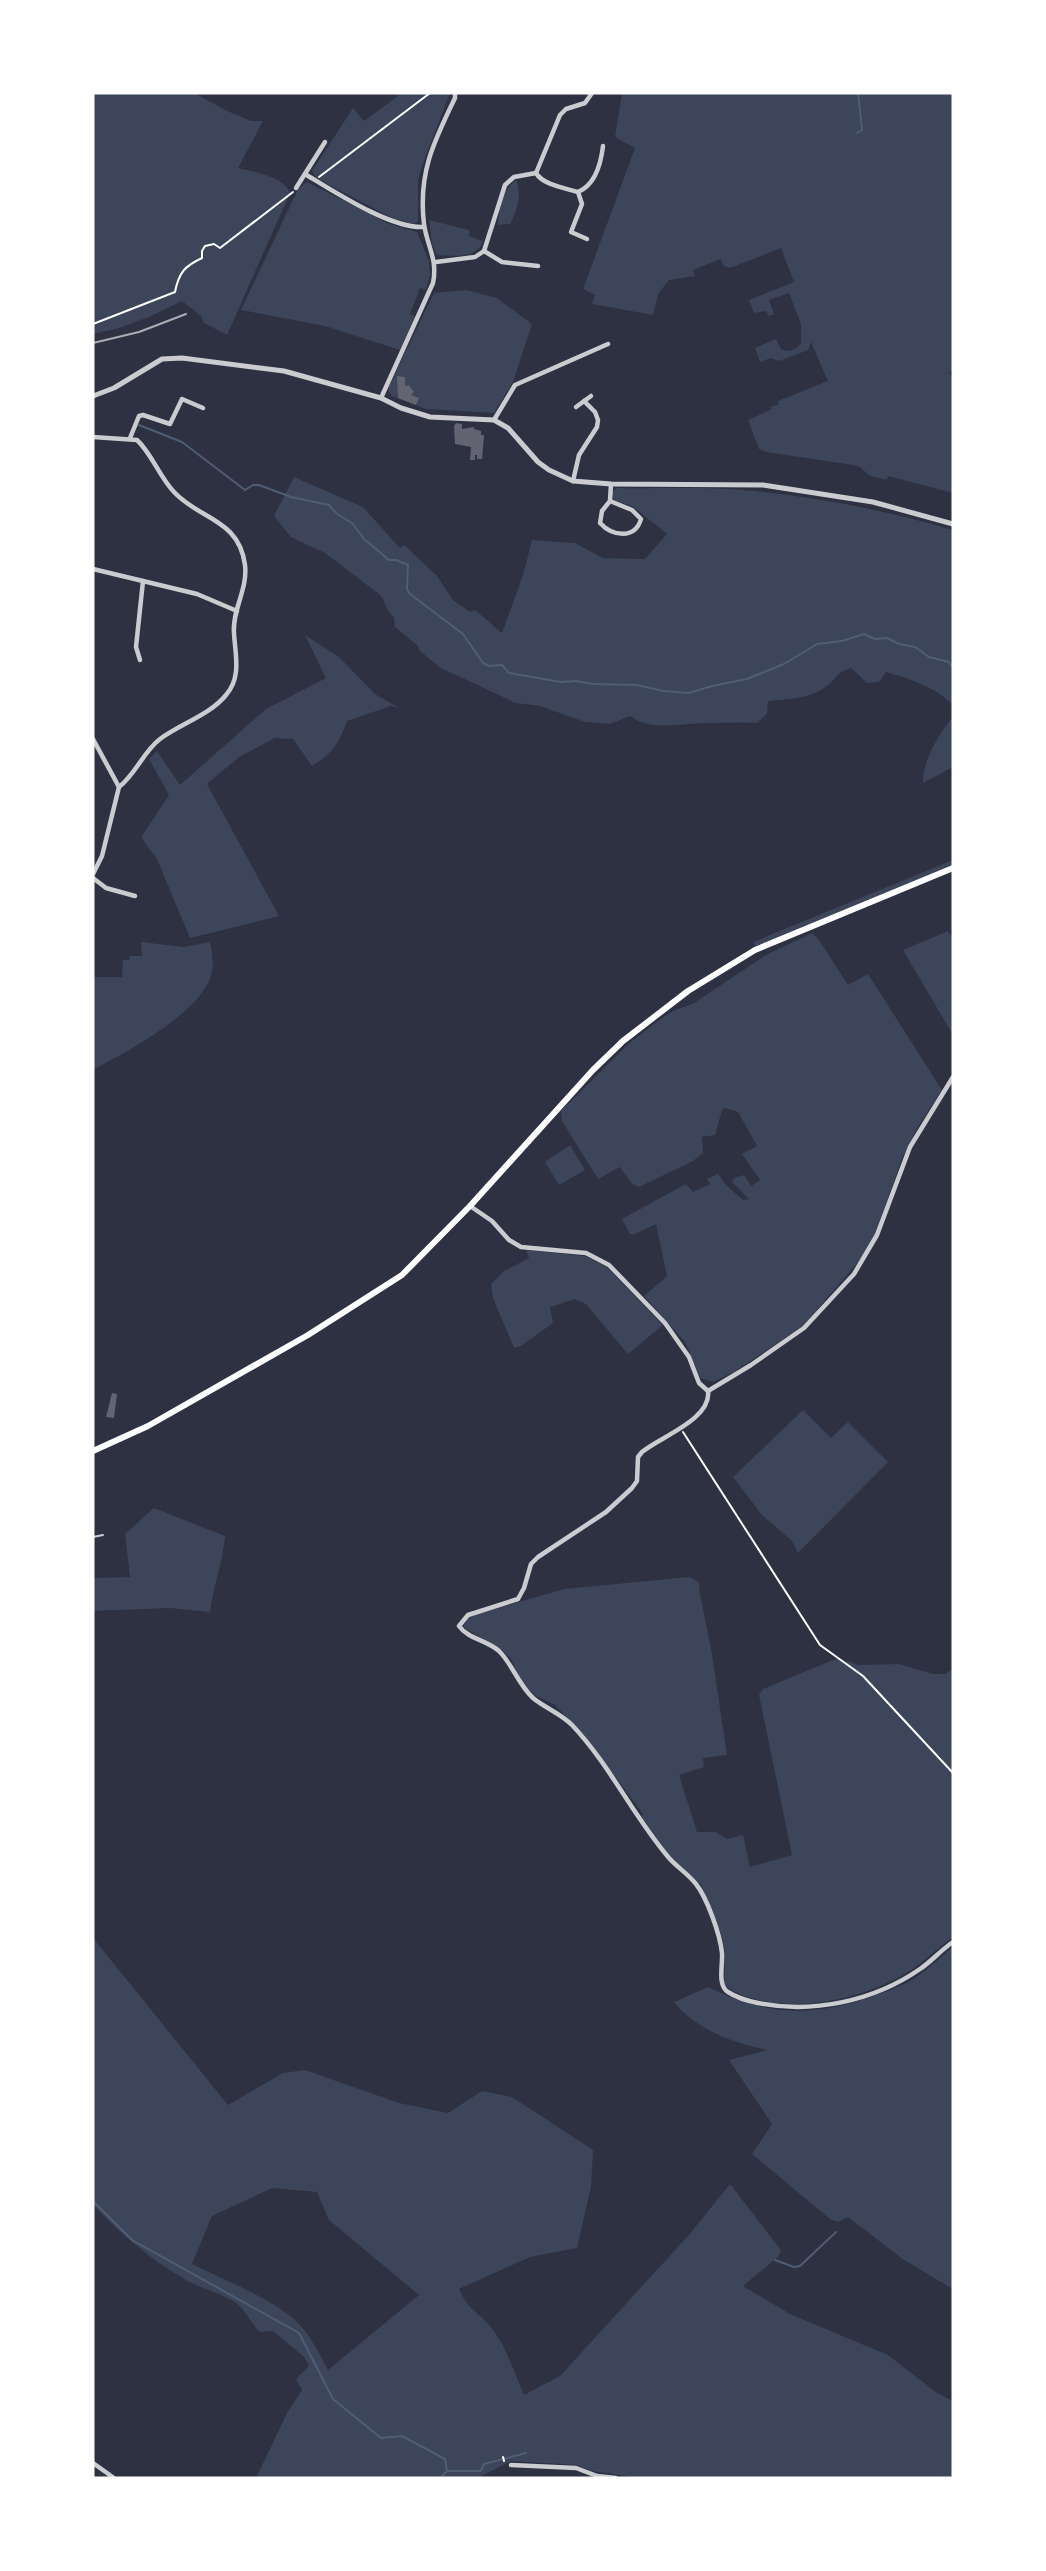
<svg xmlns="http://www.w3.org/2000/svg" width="1046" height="2571" font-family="'Fira Sans Condensed',sans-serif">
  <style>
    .green { fill: #3c4559; fill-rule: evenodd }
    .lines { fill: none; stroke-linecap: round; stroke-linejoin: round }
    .stream { stroke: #4f5d75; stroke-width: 2 }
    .building { fill: #626471 }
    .path { stroke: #fff; stroke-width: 2 }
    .service { stroke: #caccd0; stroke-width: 2 }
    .minor { stroke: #caccd0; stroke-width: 4.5 }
    .tertiary { stroke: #caccd0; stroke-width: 5 }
    .primary { stroke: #fff; stroke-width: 6 }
    .rail { stroke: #abadb3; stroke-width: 2 }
  </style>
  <rect width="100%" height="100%" fill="#2d3142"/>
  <!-- green -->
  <g class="green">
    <path d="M93 93H194L225 110 251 121H263L238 168C254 172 285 177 290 193L227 335 204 323 201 316 182 301 149 317 119 328 93 334Z"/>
    <polygon points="402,93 450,93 422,166 418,180 418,221 414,224 394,219 316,178 312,171 353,108 364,121"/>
    <path d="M622 93H953V370L949 372 953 379V493L888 476 887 480 870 476 860 467 853 465 766 452 759 449 748 420 772 409 771 407 779 404 778 401 828 381 811 342 808 350 779 361 771 358 760 362 755 348 776 339 781 349C789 353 796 350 801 343V324L789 293 769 300 774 314 769 316 766 311 754 313 749 300 794 282 781 248 730 268 724 266 720 259 693 270 695 276 669 280 658 294 653 315 592 304 595 295 583 289 635 148 615 137Z"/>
    <path d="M517 180C521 197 518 209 510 224L498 225C498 212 503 186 517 180Z"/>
    <polygon points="307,182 389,224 417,232 429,261 430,274 426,290 420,288 410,314 415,316 400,350 325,326 241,310 298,189"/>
    <path d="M429 220 469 230V236L483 241C478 259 453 256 437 255L432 244Z"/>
    <polygon points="467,290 497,298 532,324 513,382 494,413 426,409 392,396 389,392 389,386 434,293"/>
    <path d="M294 477 363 507 400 548 404 545 437 576 453 600 470 612 475 610 502 633 523 575 532 540 575 543 603 558 645 559 667 534 632 506 614 500 612 492 616 488C662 489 709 486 755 491 823 498 888 511 953 530V705C935 687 910 679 886 672L879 682 867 683 851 668C833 674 837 680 824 688 808 699 786 699 768 701L767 714 757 723C741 722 723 723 707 723 681 723 652 732 630 716L610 724 585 722 540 706 516 703 439 667 420 651 417 645 395 627 394 617C383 608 387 602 379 594L325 553 291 537 274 516Z"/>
    <path d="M305 635 339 657 375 694 399 708 391 706 347 721C340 742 331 755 312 766L293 739 275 738 239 757 207 784 279 916 190 938 157 859 143 840 142 836 169 795 149 759 157 751 180 785 266 709 326 678Z"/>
    <path d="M953 717V767L923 783C923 759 938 735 953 717Z"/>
    <polygon points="953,860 953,865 757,946 754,945 754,942 765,937"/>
    <polygon points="948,931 953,938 953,1035 903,950"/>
    <polygon points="812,933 819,940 848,985 868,974 942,1090 917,1128 902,1158 875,1235 865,1254 803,1326 734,1372 713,1382 700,1378 685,1342 644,1296 667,1276 656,1224 635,1234 630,1234 622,1219 686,1184 693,1192 710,1184 707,1179 718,1174 726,1185 743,1200 749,1199 732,1182 735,1178 744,1175 751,1186 760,1180 742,1154 757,1146 738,1112 725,1108 722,1110 715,1135 702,1137 703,1153 693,1161 639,1187 632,1184 620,1167 598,1179 562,1121 561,1111 628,1044 659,1020 673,1011 694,1003 766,955"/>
    <path d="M141 942 184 947 210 942C213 956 215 972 207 985 187 1020 128 1051 93 1070V977H122L123 960H129L130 956H142Z"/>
    <polygon points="570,1145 585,1170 559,1185 545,1162"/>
    <polygon points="526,1250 585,1256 607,1267 663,1325 628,1354 586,1304 575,1299 550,1307 553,1323 521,1346 514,1348 493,1298 491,1284 504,1271 529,1258"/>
    <polygon points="803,1410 831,1438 848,1422 888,1462 798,1553 792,1541 762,1515 733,1477"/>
    <path d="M154 1508 225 1536C223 1563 213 1586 210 1612L170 1608 93 1611V1578L130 1577 125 1534Z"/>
    <path d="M689 1577 700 1583 699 1589 712 1654 727 1755 703 1758 704 1767 679 1775 697 1832H716L727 1839 743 1835 750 1867 792 1855 759 1695 763 1689 838 1658 858 1665 899 1664 933 1674H945L953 1669V1937C934 1951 918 1968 896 1979 852 2000 806 2010 758 2000 746 1997 733 1993 724 1984L725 1953 722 1937 701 1885 666 1852 641 1816 643 1814 584 1735 555 1705 536 1696 524 1685 511 1659 500 1649 463 1627 468 1619 475 1615 564 1589Z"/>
    <path d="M93 1938 228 2105 283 2073 305 2070 399 2103 448 2113 482 2091 512 2097 593 2150 591 2187 577 2248 530 2257 459 2289C470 2313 476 2309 490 2326 506 2345 514 2372 524 2395L560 2376 688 2236 730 2184 781 2250 778 2257 743 2286 790 2314 888 2355 937 2393 953 2401V2478H638L592 2471 576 2465 511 2461 478 2478H256L287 2413 302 2390 296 2379 309 2366 304 2357 273 2331 260 2332C250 2323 246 2310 236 2303 221 2293 202 2289 186 2280 151 2260 121 2234 93 2205ZM272 2188 317 2192 329 2220 419 2295 328 2370C319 2353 309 2332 294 2319 265 2295 226 2281 192 2264L212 2216Z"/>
    <path d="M953 1947V2289L904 2260 848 2217 838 2222 830 2219 752 2154 772 2124 729 2060 768 2050C735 2044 695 2029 674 2002L708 1987C765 2015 810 2018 870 1997 885 1992 902 1986 915 1978 928 1969 941 1957 953 1947Z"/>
  </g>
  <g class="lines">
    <!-- stream -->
    <g class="stream">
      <polyline points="857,133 862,130 858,93"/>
      <polyline points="139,425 182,442 245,490 253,485 259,485 291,497 329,505 337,514 352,523 364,539 389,560 396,560 408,565 407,589 410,594 463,634 483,663 489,666 502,665 509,673 561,682 576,681 593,684 637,685 663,691 689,693 712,686 747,679 784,664 817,644 842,641 864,634 875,639 887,638 899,644 915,647 929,657 949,662 953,668"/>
      <polyline points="93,2201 132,2240 299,2333 333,2399 381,2438 402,2436 445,2459 447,2471 440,2478"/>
      <polyline points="775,2260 794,2267 800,2266 836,2232"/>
      <polyline points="449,2471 481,2471 484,2464 526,2453"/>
    </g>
  </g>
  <!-- building -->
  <g class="building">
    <polygon points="397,376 405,377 405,386 409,385 414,392 411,395 419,398 416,405 398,398"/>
    <polygon points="456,423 462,424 462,429 474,427 474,429 481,431 481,435 484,435 482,459 477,459 477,455 475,455 475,460 470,460 471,447 455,444 454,426"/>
    <polygon points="112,1393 117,1394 114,1418 106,1417"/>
  </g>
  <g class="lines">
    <!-- path -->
    <g class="path">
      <polyline points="319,177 430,93"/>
      <path d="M93 324 175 292C179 272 185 266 202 258V251L205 246 214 244 220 248 293 192"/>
      <polyline points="683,1432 820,1645 863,1676 953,1773"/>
      <polyline points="503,2457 504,2461"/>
    </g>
    <!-- service -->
    <polyline class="service" points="93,1537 103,1535"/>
    <!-- minor -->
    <g class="minor">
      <path d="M536 173C543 185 565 188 578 192L582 204 571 232 587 239"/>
      <path d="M305 174C335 192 391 229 424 227"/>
      <polyline points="296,188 325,142"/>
      <path d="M578 192C595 185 601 163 603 146"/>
      <polyline points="484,251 502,262 538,266"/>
      <polyline points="436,262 475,257 484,251 505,185 514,177 536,173 560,115 566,109 585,103 592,93"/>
      <path d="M381 398 433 283C438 259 427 246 424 224 418 174 433 143 455 98V93"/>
      <polyline points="576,407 591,396"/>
      <polyline points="494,420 515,385 608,344"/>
      <path d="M93 437 137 440C152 454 159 476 174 492 200 520 239 519 245 565 248 589 232 610 234 633 235 654 242 677 226 695 210 715 180 724 160 739 143 752 136 774 119 787"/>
      <polyline points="130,438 139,416 143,415 170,424 182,399 203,408"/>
      <polyline points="573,481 579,455 597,427 598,420 595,412 584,401"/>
      <path d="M610 501 602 511 600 523C612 536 635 540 641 519L632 510 610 501 611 484"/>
      <polyline points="93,569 197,594 237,611"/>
      <polyline points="140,660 136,647 143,581"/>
      <polyline points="93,739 119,787 102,856 93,874"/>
      <polyline points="93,878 106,888 135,896"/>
      <polyline points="470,1206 492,1221 509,1240 521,1247 586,1253 609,1265 665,1323 689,1357 699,1383 708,1391"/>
      <path d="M708 1391C712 1419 660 1437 642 1452L638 1457 637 1481 632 1488 606 1512 538 1557 531 1564 524 1588 518 1599 468 1615 459 1626C468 1639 487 1640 499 1651 513 1665 518 1684 533 1698 545 1708 560 1713 572 1725 610 1765 633 1816 669 1858 677 1867 688 1874 696 1884 707 1898 720 1934 722 1953 723 1965 717 1985 728 1992 737 1998 748 2001 758 2003 813 2014 874 2001 920 1969 932 1961 941 1950 953 1942"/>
      <polyline points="708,1391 751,1365 804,1328 854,1274 877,1235 910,1147 953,1077"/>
      <polyline points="93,2463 114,2478"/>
      <polyline points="511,2465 576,2468 597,2476 616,2478"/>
    </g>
    <!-- tertiary -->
    <polyline class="tertiary" points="93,396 114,388 162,359 182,358 284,371 381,398 401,408 430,417 494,420 508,428 538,462 549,470 573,481 611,484 763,485 873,502 953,524"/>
    <!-- primary -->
    <polyline class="primary" points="93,1451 148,1426 308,1335 402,1275 470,1206 593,1070 623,1041 688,991 755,950 953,868"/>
    <!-- rail -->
    <polyline class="rail" points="93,343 139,332 186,314"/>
  </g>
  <!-- border -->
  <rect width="1046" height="2571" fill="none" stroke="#ffffff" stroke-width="189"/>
</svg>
